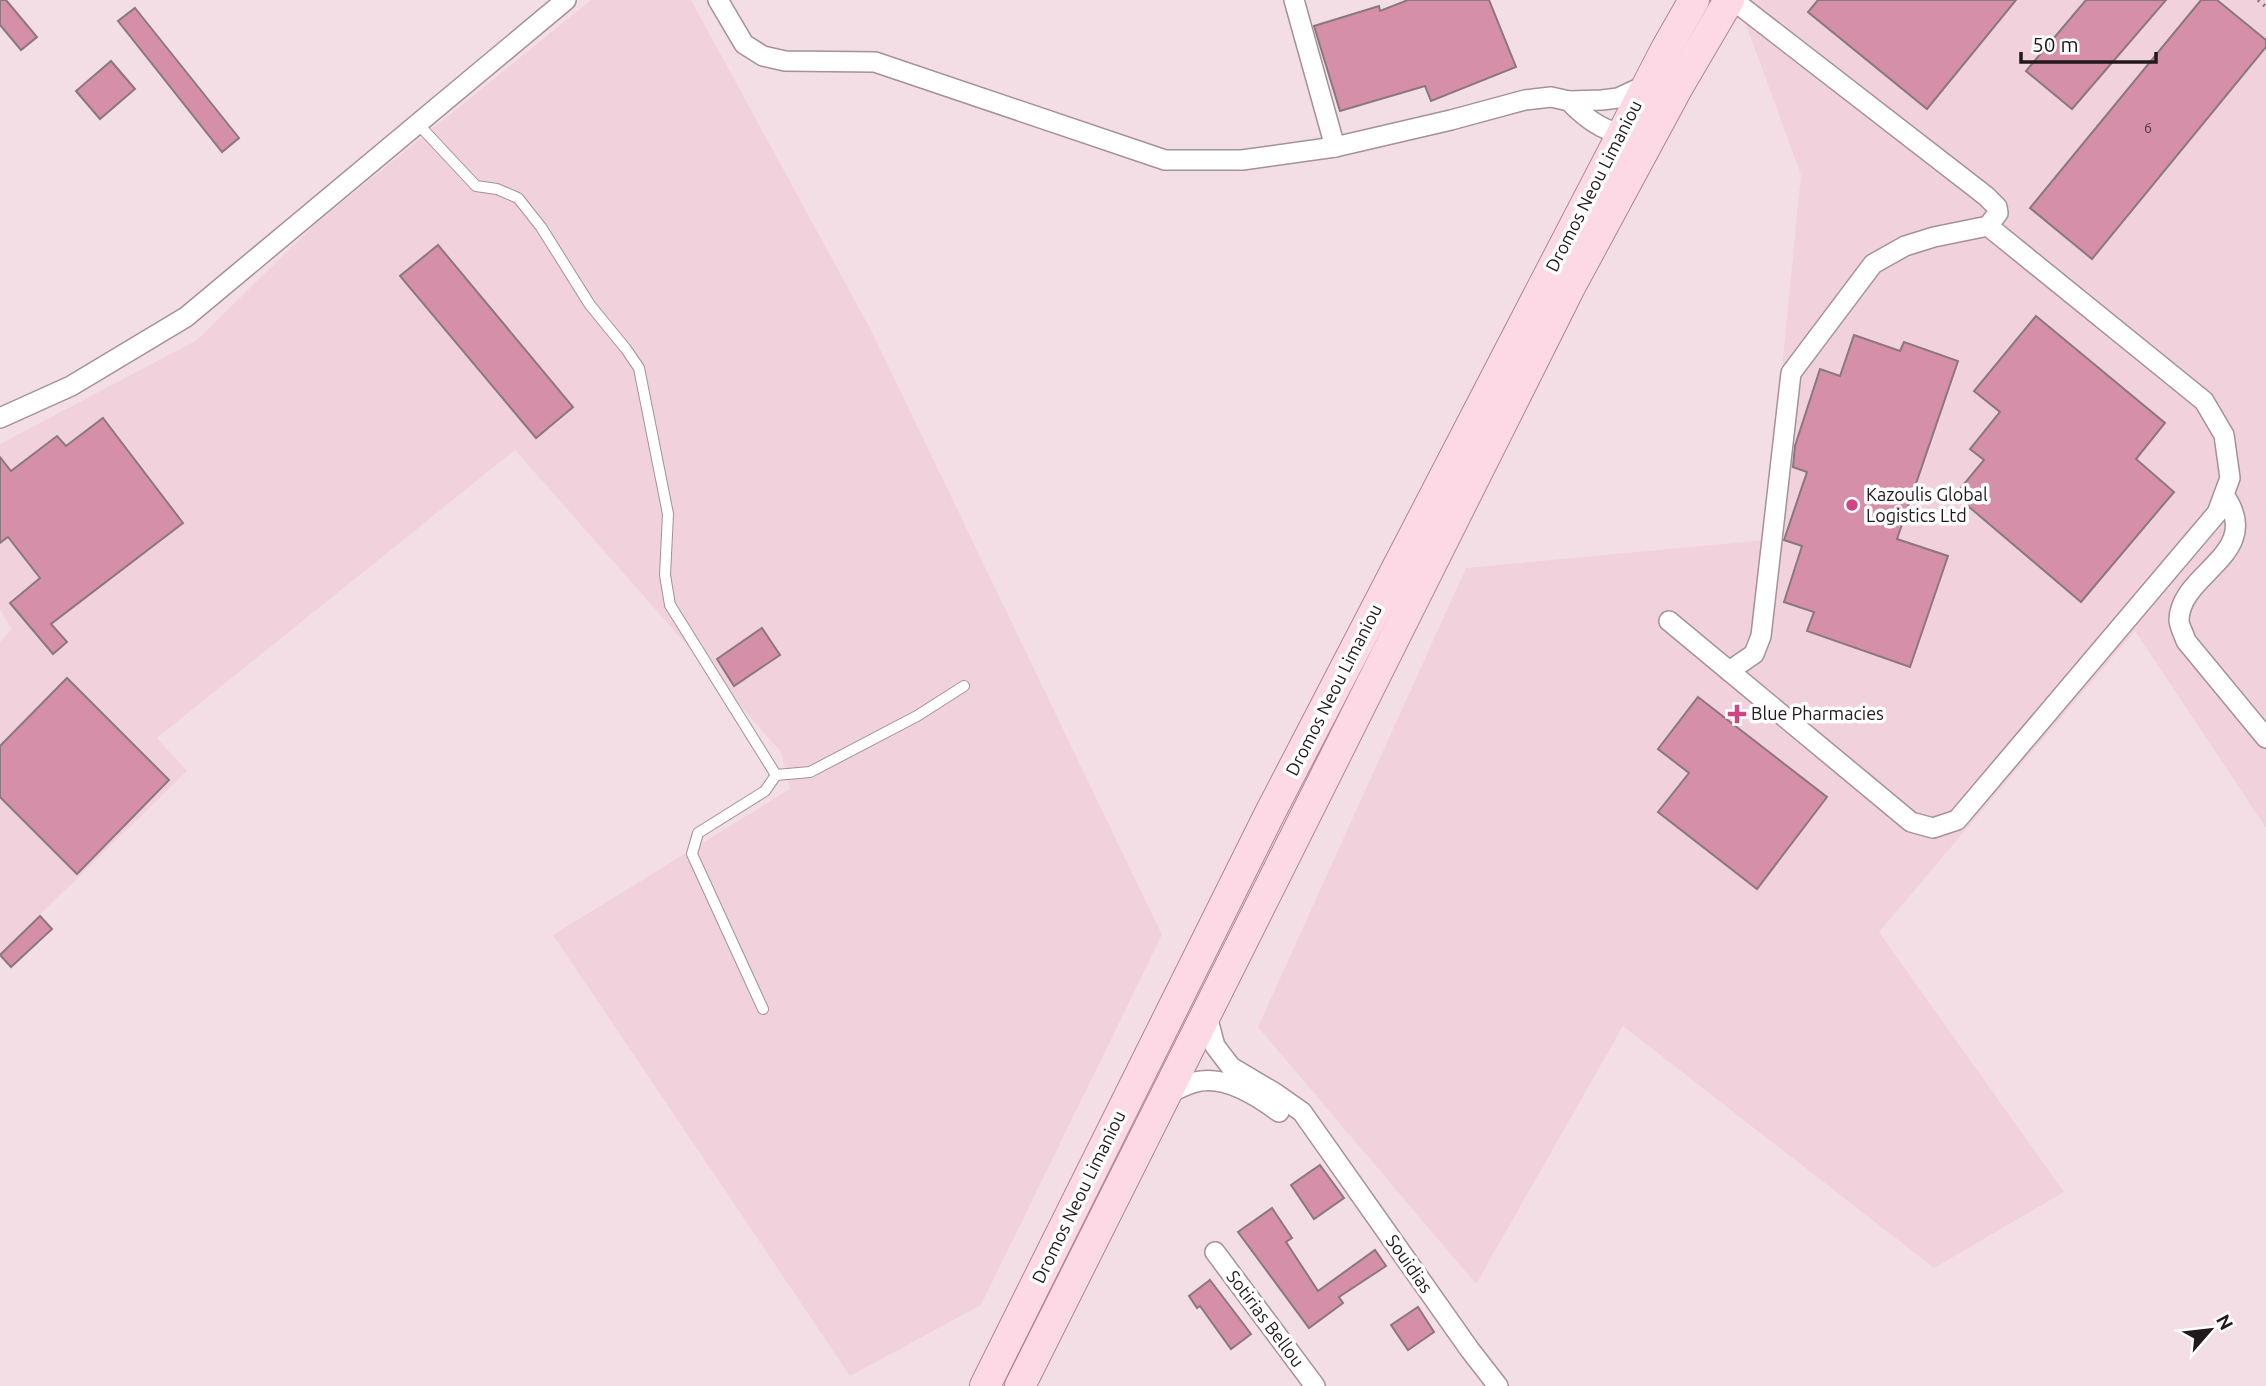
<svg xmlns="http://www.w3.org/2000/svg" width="2266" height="1386" font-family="Ubuntu,sans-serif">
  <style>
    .built { fill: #f1d2dc }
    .building { fill: #d68fa9; stroke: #8b787e; stroke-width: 2 }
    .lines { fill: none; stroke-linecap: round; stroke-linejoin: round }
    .lane-casing { stroke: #a59197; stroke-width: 12 }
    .street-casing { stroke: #a59197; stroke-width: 22 }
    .primary-casing { stroke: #ae8693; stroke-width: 32 }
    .path { stroke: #87797d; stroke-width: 3.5; stroke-dasharray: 2 5; stroke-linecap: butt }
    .lane { stroke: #fff; stroke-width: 10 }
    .street { stroke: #fff; stroke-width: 19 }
    .primary { stroke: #fcd9e5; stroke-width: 30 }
    .poi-dot { fill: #ce4683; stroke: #fff; stroke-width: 2.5 }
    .labels { text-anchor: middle; stroke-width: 7; stroke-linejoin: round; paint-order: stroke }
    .number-label { font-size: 14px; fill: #4e363e }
    .street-label { font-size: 18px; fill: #21191b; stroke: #fff }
    .poi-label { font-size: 18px; fill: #21191b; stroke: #fff; text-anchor: start }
  </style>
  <rect width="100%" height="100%" fill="#f4dee5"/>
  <!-- built -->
  <g class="built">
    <polygon points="591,0 691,0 871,330 1162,935 981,1305 850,1376 553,935 790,789 781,752 515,450 157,738 187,771 0,954 0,642 12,629 0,610 0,444 197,340 315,224"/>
    <polygon points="1737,0 2266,0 2266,828 2135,631 1879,932 2064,1192 1934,1268 1623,1026 1476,1284 1258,1027 1466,568 1765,540 1801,175"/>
  </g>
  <!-- building -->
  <g class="building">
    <polygon points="0,0 6,0 37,37 21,50 0,25"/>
    <polygon points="1408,0 1489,0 1516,67 1431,101 1425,86 1340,111 1314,26 1379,6 1380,11"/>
    <polygon points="1818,0 2016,0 1927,109 1808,12"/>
    <polygon points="2086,0 2166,0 2072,109 2026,71"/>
    <polygon points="2201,0 2217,0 2266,40 2266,47 2092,259 2030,208"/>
    <polygon points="135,8 239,138 222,152 118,21"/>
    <polygon points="111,61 135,89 100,119 76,91"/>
    <polygon points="438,245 573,407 536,438 400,276"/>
    <polygon points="2036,316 2165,423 2136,459 2174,492 2081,602 1955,495 1984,460 1970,449 2000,412 1974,391"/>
    <polygon points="1854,335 1900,351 1904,342 1958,361 1897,539 1948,556 1910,667 1807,631 1814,612 1784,602 1802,546 1784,540 1807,472 1793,467 1795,446 1820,369 1840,376"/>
    <polygon points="103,418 183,523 51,624 67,642 53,654 10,603 40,578 8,537 0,543 0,457 11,471 57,436 66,446"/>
    <polygon points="762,628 780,655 734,686 717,659"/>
    <polygon points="67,678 169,780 77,874 0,797 0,746"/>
    <polygon points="1698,697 1827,797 1757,889 1658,812 1689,773 1658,749"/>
    <polygon points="40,916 52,929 11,967 0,955"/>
    <polygon points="1320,1165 1344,1198 1314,1219 1291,1185"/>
    <polygon points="1272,1208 1292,1238 1286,1242 1318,1291 1375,1250 1386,1266 1339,1297 1343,1303 1309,1328 1238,1232"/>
    <polygon points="1210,1280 1251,1334 1231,1349 1200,1306 1197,1308 1189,1296"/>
    <polygon points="1418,1307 1434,1332 1408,1350 1391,1325"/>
  </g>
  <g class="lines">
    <!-- lane casing -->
    <g class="lane-casing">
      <g id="lane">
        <polyline points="418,124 476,186 497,189 518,198 541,227 590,305 626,349 639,368 668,514 665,575 670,605 776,775"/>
        <polyline points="776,775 810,772 917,716 964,686"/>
        <polyline points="763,1009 692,854 698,833 765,791 776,775"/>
      </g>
    </g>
    <!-- street casing -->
    <g class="street-casing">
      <g id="street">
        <polyline points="718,0 744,44 763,56 785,61 875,62 1165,160 1242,160 1335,147 1451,120 1525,100 1551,97 1569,101 1602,100 1618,98 1648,84"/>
        <polyline points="1294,0 1335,147"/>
        <path d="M1569 101C1585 118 1607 135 1631 134"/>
        <polyline points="0,418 71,386 186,317 566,0"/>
        <path d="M2224 495C2266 554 2180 572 2179 620 2179 626 2184 634 2186 641L2266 738"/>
        <polyline points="1669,621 1911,822 1933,828 1957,820 2217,513 2230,478 2224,435 2204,401 1988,226"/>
        <polyline points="1729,671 1754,654 1761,636 1791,373 1873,264 1905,246 1934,237 1988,226 1998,213 1997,207 1986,196 1733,0"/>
        <polyline points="1207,1016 1215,1046 1231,1067 1275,1093 1302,1112 1470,1350 1498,1386"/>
        <path d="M1169 1093C1179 1089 1190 1082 1201 1081 1227 1077 1259 1097 1279 1112"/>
        <polyline points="1215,1252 1315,1386"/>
      </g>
    </g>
    <!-- primary casing -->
    <g class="primary-casing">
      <g id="primary">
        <polyline points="985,1386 1270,813 1666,49 1694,0"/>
        <polyline points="1020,1386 1569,289 1678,87 1729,0"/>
      </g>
    </g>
    <!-- path -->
    <polyline class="path" points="2258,0 2266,7"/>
    <!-- lane -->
    <use href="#lane" class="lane"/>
    <!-- street -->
    <use href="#street" class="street"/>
    <!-- primary -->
    <use href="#primary" class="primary"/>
  </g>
  <!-- markers -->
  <g class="poi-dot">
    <circle cx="1852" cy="505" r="7"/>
    <path d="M1733.5 703.5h7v7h7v7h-7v7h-7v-7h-7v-7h7z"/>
  </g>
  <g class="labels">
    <!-- number labels -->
    <g class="number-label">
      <text x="2148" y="133">6</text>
    </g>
    <!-- street labels -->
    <g class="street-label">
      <text transform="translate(1594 186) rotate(-63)" y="6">Dromos Neou Limaniou</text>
      <text transform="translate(1334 690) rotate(-63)" y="6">Dromos Neou Limaniou</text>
      <text transform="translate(1079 1197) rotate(-64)" y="6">Dromos Neou Limaniou</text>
      <text transform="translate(1409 1264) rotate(55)" y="6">Souidias</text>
      <text transform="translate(1265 1319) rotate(53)" y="6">Sotirias Bellou</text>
    </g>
    <!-- poi labels -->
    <g class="poi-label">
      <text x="1866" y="501">Kazoulis Global<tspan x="1866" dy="21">Logistics Ltd</tspan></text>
      <text x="1751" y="720">Blue Pharmacies</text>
    </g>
  </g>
  <!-- north arrow -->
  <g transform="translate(2210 1330) rotate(62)" stroke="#ffffff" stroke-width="5" paint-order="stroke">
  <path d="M0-5L12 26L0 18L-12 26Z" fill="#21191b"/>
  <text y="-10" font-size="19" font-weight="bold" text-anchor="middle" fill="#21191b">N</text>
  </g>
  <!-- scale -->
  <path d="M2021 52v10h135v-10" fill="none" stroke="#21191b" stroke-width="3.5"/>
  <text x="2032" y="52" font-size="21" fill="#21191b" stroke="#ffffff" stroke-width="5" paint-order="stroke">50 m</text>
</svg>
